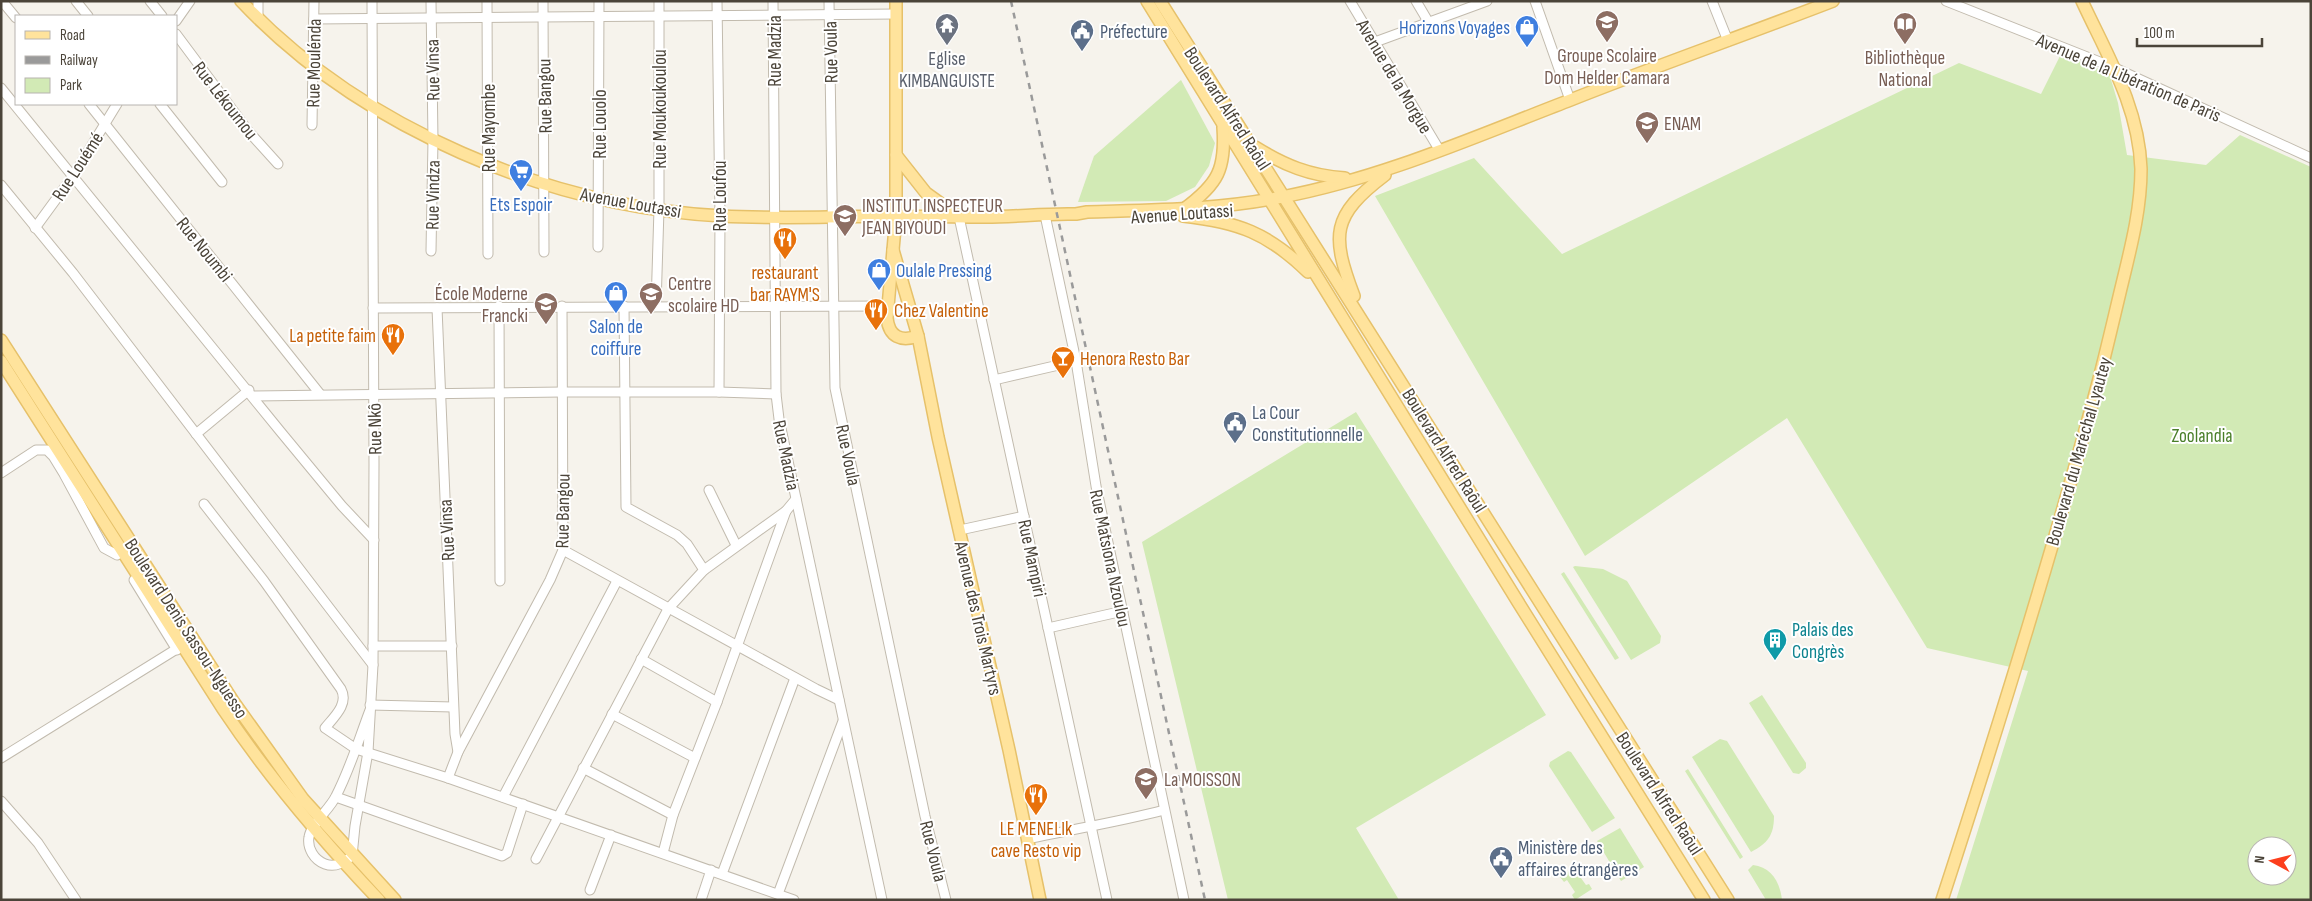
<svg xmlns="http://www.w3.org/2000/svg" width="2312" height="901" font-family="'Sofia Sans Condensed',sans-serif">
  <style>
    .green { fill: #d2eab5; fill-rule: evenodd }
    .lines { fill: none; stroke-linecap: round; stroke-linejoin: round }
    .minor-casing { stroke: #c2bbae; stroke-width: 11 }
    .major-casing { stroke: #e6c16a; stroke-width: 14 }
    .minor { stroke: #fff; stroke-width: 9 }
    .major { stroke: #ffe39c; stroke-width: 11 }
    .rail { stroke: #9a9a9a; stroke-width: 2.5; stroke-dasharray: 6 6; stroke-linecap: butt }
    .labels { text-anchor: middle; stroke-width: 4; stroke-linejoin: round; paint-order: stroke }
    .shop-label { font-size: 19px; fill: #366cbe; stroke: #fff }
    .service-label { font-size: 19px; fill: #4e5e75; stroke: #fff; text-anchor: start }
    .street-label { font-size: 19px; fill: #4b4439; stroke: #fff }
    .education-label { font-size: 19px; fill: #785e54; stroke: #fff; text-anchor: start }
    .worship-label { font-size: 19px; fill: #5b616d; stroke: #fff }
    .food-label { font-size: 19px; fill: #c56008; stroke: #fff }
    .park-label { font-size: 19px; fill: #4a7f2a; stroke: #fff }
    .culture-label { font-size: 19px; fill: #0d838f; stroke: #fff; text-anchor: start }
  </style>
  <rect width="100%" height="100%" fill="#f6f3ec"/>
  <!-- green -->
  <g class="green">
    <path d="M2061 54 2109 73 2118 103 2127 155 2206 165 2240 135 2311 167V900H1956L2028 671 1927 648 1787 418 1585 556 1375 196 1474 158 1562 254 1959 63 2041 94ZM2257 846H2287V876H2257Z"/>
    <polygon points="1181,80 1215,143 1209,166 1195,187 1166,201 1078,202 1094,156"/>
    <polygon points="1356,412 1546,715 1356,828 1399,900 1228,900 1142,542"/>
    <polygon points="1575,566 1603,569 1627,581 1661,636 1660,643 1631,660 1573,567"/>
    <polygon points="1564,572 1619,658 1615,660 1561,574"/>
    <polygon points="1762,695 1806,763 1806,768 1799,774 1793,773 1749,703"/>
    <path d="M1720 739 1727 741 1774 816C1774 835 1768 843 1751 852L1692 757Z"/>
    <polygon points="1568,751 1571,752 1615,818 1592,832 1549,766 1550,762"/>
    <polygon points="1688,769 1743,857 1740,859 1685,771"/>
    <polygon points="1620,828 1644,867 1621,881 1597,841"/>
    <polygon points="1578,865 1582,871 1578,874 1586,885 1589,884 1592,889 1575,900 1572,895 1575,892 1567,880 1564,882 1560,877"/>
    <path d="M1753 865C1771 867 1780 882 1782 900H1766L1748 870Z"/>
  </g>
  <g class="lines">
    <!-- minor casing -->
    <g class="minor-casing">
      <g id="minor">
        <polyline points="2,1 16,18"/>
        <polyline points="76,1 88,16"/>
        <polyline points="150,1 162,16"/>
        <polyline points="258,1 258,19"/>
        <polyline points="431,1 433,140 431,251"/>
        <polyline points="487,1 488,254"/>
        <polyline points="543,1 544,252"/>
        <polyline points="717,1 720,216 719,392"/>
        <polyline points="773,1 776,394 779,419 882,900"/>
        <polyline points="829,1 835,388 925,816 946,900"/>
        <polyline points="1350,1 1440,151"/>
        <polyline points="1416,1 1429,23"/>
        <polyline points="1535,1 1570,100"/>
        <polyline points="1712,1 1728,41"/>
        <polyline points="1946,1 2115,68 2311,158"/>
        <polyline points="314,19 896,14"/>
        <polyline points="176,21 190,1"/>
        <polyline points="176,34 249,132 278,164"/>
        <polyline points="1375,42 1487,1"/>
        <polyline points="1,88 280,431 342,506 374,540"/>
        <polyline points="89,104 320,394"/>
        <polyline points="160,104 222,182"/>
        <polyline points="312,125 314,1"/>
        <polyline points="1,185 73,273 373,665"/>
        <polyline points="1045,215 1076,361 1096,486 1184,900"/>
        <polyline points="959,217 1107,900"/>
        <polyline points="35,228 73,176 117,104"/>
        <polyline points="598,247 599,1"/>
        <polyline points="499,306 500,581"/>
        <polyline points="624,306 626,507 677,535 687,544 704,570"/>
        <polyline points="656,306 659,209 659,1"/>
        <polyline points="373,308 887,306"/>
        <polyline points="437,308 455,734 458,752"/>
        <polyline points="994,380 1076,361"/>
        <polyline points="254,396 562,392 719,392 776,394"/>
        <polyline points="196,434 249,390"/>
        <polyline points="1,473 36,450 47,450 53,456 64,474 104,548 117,555 123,552"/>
        <polyline points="709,490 736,545"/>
        <path d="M204 504 264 581 341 689C349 704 334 717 325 728L356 749 448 778 794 900"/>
        <polyline points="960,530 1024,516"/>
        <polyline points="563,550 816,689 839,700"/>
        <polyline points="134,580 177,650"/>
        <polyline points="1048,628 1123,611"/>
        <polyline points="373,646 452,646"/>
        <polyline points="641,659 717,702"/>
        <polyline points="370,705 453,707"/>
        <path d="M370 710C359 739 350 769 336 796 330 809 311 824 309 837 307 848 314 860 325 864 336 868 344 862 352 856L355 826 368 752 373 665 374 464 372 1"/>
        <polyline points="612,714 695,758"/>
        <polyline points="1,758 183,645"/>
        <polyline points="583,768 673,815"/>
        <polyline points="448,778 458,752 550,580 563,550 562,306"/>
        <polyline points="336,797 502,856 507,853 523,804"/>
        <polyline points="503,797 617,581"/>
        <polyline points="1,801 38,843 76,900"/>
        <path d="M1028 839C1073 829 1119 822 1164 810"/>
        <polyline points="663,853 673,815 717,702 786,511"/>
        <polyline points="536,859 668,609 704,570 786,511 796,499"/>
        <polyline points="722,874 795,678"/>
        <polyline points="590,890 611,835"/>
        <polyline points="778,894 843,721"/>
        <polyline points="701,900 711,870"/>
      </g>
    </g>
    <!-- major casing -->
    <g class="major-casing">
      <g id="major">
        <path d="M241 1C361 128 548 207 722 216 775 219 829 217 883 216 918 216 952 217 986 217 1016 217 1046 213 1076 214L1087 212C1152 210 1218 210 1282 197 1382 178 1474 137 1568 101 1656 66 1745 35 1833 1"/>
        <path d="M896 1V216L887 318C889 337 901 342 918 336"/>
        <polyline points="1147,1 1518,602 1704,900"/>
        <polyline points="1160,1 1728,900"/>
        <path d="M1255 147C1284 165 1310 176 1345 178"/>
        <polyline points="896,155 926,193 958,216"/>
        <path d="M1184 209C1218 184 1226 169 1223 127"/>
        <path d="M1183 216C1238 222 1268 233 1308 272"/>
        <polyline points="893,250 918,336 938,437 1009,750 1040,900"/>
        <path d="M1354 296C1331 235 1331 216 1385 175"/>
        <polyline points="1,340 233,701 303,799 395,900"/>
        <path d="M1 361 223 709C269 778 322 840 379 900"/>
        <path d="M1942 900C1997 731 2050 561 2096 390 2106 353 2114 317 2123 280 2132 243 2141 207 2141 169 2139 107 2107 55 2082 1"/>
      </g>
    </g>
    <!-- minor -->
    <use href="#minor" class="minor"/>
    <!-- major -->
    <use href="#major" class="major"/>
    <!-- rail -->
    <polyline class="rail" points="1011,1 1205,900"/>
  </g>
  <!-- icons -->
  <defs>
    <g id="school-pin" transform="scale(1.25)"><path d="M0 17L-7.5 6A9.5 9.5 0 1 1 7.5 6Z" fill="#8d6e63" stroke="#fff"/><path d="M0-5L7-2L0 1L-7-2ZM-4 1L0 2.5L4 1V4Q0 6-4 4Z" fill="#fff"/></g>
    <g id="library-pin" transform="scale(1.25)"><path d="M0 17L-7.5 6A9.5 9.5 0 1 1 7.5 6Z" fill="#8d6e63" stroke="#fff"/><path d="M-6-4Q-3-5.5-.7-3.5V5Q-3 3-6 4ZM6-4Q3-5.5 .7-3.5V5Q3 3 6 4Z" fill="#fff"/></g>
    <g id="temple-pin" transform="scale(1.25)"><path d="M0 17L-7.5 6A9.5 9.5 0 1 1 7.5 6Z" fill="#6b7280" stroke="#fff"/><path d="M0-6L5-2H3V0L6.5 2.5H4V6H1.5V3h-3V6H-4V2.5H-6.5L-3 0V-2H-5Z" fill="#fff"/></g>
    <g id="shop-pin" transform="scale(1.25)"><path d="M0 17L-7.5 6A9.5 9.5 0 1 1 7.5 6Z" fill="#3f7fe0" stroke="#fff"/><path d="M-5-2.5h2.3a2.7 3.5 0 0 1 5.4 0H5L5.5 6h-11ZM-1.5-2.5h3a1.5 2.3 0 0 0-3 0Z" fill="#fff"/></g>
    <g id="civic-pin" transform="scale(1.25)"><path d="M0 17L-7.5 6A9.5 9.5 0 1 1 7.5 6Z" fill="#5c6f8a" stroke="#fff"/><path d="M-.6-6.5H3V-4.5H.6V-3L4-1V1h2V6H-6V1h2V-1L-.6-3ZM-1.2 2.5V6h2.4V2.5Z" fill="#fff"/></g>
    <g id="university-pin" transform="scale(1.25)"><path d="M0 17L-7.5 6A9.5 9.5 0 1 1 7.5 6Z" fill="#8d6e63" stroke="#fff"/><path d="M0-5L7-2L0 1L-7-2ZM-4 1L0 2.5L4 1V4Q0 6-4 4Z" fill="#fff"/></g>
    <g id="supermarket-pin" transform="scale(1.25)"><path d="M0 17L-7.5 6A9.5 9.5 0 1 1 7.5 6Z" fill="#3f7fe0" stroke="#fff"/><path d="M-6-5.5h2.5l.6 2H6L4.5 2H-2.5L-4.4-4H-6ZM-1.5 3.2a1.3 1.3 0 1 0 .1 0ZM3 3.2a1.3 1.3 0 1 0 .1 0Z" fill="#fff"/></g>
    <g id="restaurant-pin" transform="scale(1.25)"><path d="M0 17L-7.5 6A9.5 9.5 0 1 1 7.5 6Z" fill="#e8710a" stroke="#fff"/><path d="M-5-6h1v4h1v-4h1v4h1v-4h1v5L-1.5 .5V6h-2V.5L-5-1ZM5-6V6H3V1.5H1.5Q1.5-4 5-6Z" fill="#fff"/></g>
    <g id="bar-pin" transform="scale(1.25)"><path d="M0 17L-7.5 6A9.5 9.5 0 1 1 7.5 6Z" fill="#e8710a" stroke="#fff"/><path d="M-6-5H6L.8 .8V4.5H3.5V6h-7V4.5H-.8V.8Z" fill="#fff"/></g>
    <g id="building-pin" transform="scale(1.25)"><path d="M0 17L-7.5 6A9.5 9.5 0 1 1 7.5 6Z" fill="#0f9aa8" stroke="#fff"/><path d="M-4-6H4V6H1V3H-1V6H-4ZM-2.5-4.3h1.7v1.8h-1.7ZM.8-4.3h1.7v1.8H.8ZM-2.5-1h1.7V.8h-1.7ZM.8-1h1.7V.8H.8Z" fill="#fff"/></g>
  </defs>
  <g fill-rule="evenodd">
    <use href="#school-pin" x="1607" y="22"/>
    <use href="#library-pin" x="1905" y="24"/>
    <use href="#temple-pin" x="947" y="25"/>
    <use href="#shop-pin" x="1527" y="27"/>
    <use href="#civic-pin" x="1082" y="31"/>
    <use href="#university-pin" x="1647" y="123"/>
    <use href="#supermarket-pin" x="521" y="171"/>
    <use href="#school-pin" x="845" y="216"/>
    <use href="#restaurant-pin" x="785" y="239"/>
    <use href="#shop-pin" x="879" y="270"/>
    <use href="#shop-pin" x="616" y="293"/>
    <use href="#school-pin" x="651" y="294"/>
    <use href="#school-pin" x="546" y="304"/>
    <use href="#restaurant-pin" x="876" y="310"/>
    <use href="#restaurant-pin" x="393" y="335"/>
    <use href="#bar-pin" x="1063" y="358"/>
    <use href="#civic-pin" x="1235" y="423"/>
    <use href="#building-pin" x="1775" y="640"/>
    <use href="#school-pin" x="1146" y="779"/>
    <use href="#restaurant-pin" x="1036" y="795"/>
    <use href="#civic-pin" x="1501" y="858"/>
  </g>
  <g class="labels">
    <!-- shop labels -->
    <g class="shop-label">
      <text x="1510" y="34" text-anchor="end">Horizons Voyages</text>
      <text x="521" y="211">Ets Espoir</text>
      <text x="896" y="277" text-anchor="start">Oulale Pressing</text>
      <text x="616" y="333">Salon de<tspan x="616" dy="22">coiffure</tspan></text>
    </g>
    <!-- service labels -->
    <g class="service-label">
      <text x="1100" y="38">Préfecture</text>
      <text x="1252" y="419">La Cour<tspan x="1252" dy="22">Constitutionnelle</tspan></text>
      <text x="1518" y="854">Ministère des<tspan x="1518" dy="22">affaires étrangères</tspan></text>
    </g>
    <!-- street labels -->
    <g class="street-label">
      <text transform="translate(774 51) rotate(-90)" y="7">Rue Madzia</text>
      <text transform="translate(830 52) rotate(-91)" y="7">Rue Voula</text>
      <text transform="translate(313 63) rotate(-89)" y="7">Rue Moulénda</text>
      <text transform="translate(432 70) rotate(-91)" y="7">Rue Vinsa</text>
      <text transform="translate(1395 76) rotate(59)" y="7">Avenue de la Morgue</text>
      <text transform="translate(2129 77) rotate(23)" y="7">Avenue de la Libération de Paris</text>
      <text transform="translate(544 96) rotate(-91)" y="7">Rue Bangou</text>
      <text transform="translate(226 100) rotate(52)" y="7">Rue Lékoumou</text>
      <text transform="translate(1228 108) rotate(57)" y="7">Boulevard Alfred Raôul</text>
      <text transform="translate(659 109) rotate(-90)" y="7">Rue Moukoukoulou</text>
      <text transform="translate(599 124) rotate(-90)" y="7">Rue Louolo</text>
      <text transform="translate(488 128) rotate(-90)" y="7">Rue Mayombe</text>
      <text transform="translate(77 166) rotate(-57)" y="7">Rue Louémé</text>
      <text transform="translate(432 195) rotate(-89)" y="7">Rue Vindza</text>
      <text transform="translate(719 196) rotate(-90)" y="7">Rue Loufou</text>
      <text transform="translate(631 202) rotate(10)" y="7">Avenue Loutassi</text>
      <text transform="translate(1182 213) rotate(-4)" y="7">Avenue Loutassi</text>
      <text transform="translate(205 249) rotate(51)" y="7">Rue Noumbi</text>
      <text transform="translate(374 429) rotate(-91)" y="7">Rue Nkô</text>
      <text transform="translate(1445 450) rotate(58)" y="7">Boulevard Alfred Raôul</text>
      <text transform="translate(2078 451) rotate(-74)" y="7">Boulevard du Maréchal Lyautey</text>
      <text transform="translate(787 455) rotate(78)" y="7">Rue Madzia</text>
      <text transform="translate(849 455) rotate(78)" y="7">Rue Voula</text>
      <text transform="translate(562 511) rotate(-89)" y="7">Rue Bangou</text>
      <text transform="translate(446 530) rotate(-93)" y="7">Rue Vinsa</text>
      <text transform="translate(1033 558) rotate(78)" y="7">Rue Mampiri</text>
      <text transform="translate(1111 558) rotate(78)" y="7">Rue Matsiona Nzoulou</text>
      <text transform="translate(979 618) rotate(77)" y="7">Avenue des Trois Martyrs</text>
      <text transform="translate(187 628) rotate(57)" y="7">Boulevard Denis Sassou-Nguesso</text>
      <text transform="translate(1660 793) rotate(57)" y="7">Boulevard Alfred Raôul</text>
      <text transform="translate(934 851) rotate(76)" y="7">Rue Voula</text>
    </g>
    <!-- education labels -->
    <g class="education-label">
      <text x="1607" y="62" text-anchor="middle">Groupe Scolaire<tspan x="1607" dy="22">Dom Helder Camara</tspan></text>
      <text x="1905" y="64" text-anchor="middle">Bibliothèque<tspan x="1905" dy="22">National</tspan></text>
      <text x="1664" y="130">ENAM</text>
      <text x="862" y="212">INSTITUT INSPECTEUR<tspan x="862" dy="22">JEAN BIYOUDI</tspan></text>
      <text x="668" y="290">Centre<tspan x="668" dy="22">scolaire HD</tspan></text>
      <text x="528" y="300" text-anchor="end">École Moderne<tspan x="528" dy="22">Francki</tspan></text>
      <text x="1164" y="786">La MOISSON</text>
    </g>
    <!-- worship labels -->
    <g class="worship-label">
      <text x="947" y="65">Eglise<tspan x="947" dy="22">KIMBANGUISTE</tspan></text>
    </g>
    <!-- food labels -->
    <g class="food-label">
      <text x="785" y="279">restaurant<tspan x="785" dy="22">bar RAYM'S</tspan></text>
      <text x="894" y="317" text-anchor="start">Chez Valentine</text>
      <text x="376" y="342" text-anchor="end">La petite faim</text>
      <text x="1080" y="365" text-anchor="start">Henora Resto Bar</text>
      <text x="1036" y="835">LE MENELIk<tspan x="1036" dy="22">cave Resto vip</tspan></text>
    </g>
    <!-- park labels -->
    <g class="park-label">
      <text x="2202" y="442">Zoolandia</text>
    </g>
    <!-- culture labels -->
    <g class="culture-label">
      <text x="1792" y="636">Palais des<tspan x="1792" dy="22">Congrès</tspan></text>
    </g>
  </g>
  <!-- border -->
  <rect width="2312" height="901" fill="none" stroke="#4b4439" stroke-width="5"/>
  <!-- legend -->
  <rect x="15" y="15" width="162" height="90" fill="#ffffff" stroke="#b7b4b0"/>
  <rect x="25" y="31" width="25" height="8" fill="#ffe39c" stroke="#b7b4b0"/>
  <text x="60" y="40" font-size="15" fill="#4b4439">Road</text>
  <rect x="25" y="56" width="25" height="8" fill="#9a9a9a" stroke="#b7b4b0"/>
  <text x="60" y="65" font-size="15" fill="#4b4439">Railway</text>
  <rect x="25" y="78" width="25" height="15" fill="#d2eab5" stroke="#b7b4b0"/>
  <text x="60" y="90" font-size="15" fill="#4b4439">Park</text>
  <!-- north arrow -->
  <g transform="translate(2272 861) rotate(277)"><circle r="24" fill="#ffffff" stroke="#b7b4b0"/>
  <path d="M0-4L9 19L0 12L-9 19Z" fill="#fc3f1d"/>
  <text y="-8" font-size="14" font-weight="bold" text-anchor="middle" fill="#4b4439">N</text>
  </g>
  <!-- scale -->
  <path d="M2137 38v8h125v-8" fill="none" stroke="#4b4439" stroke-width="2.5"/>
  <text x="2144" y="38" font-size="15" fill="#4b4439" stroke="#ffffff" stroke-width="4" paint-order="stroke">100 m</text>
</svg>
